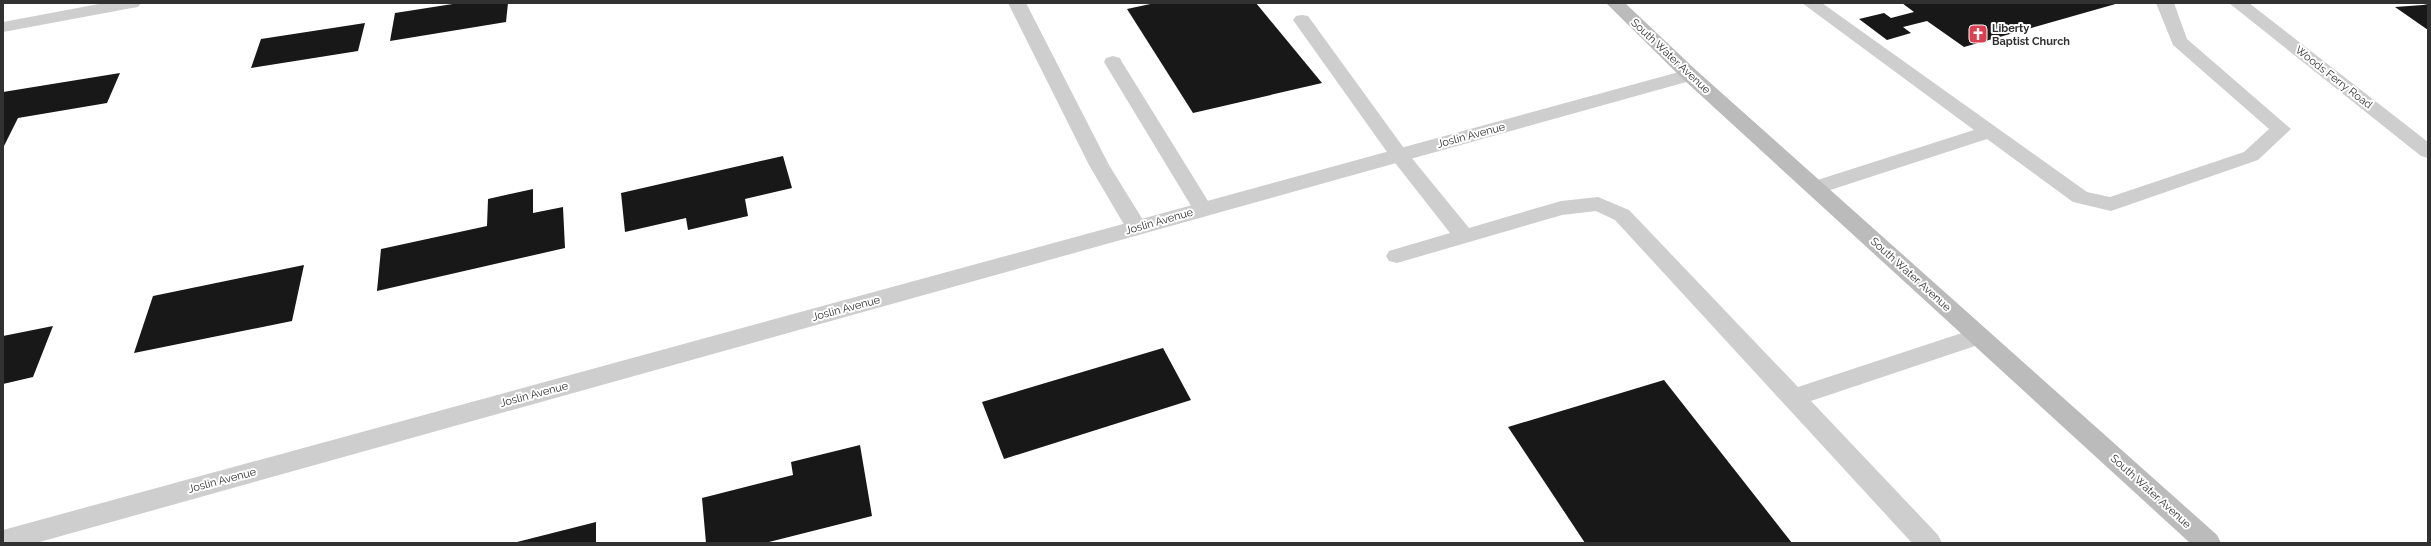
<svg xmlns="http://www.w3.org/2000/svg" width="2431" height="546" font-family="Raleway,sans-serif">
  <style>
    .building { fill: #181818 }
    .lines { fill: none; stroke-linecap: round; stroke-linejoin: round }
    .lane { fill: #cecece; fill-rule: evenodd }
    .street { fill: #cecece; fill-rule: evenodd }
    .secondary { fill: #bbb; fill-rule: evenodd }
    .labels { text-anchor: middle; stroke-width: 4; stroke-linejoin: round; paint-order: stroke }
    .poi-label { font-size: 11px; font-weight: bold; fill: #313131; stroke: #fff; text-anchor: start }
    .street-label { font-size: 11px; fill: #313131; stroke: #fff }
  </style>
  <rect width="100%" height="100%" fill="#fff"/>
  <!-- building -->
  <g class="building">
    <polygon points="459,3 508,3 506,22 390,41 395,13"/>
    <polygon points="1155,3 1256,3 1322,83 1193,113 1127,9"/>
    <polygon points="1902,3 2119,3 1964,47 1927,21 1903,27 1911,33 1887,40 1859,19 1884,13 1891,18 1914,12"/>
    <polygon points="2428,4 2428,30 2395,7 2423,5"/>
    <polygon points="365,23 358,51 251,68 261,39"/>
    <polygon points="120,73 107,103 18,118 3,148 3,92"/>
    <polygon points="783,156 792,188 745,199 748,216 688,230 686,218 625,232 621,193"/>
    <polygon points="533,189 533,213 563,207 565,248 377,291 381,249 487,226 488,199"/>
    <polygon points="304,265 292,321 134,353 153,296"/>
    <polygon points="53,326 33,377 3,384 3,336"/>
    <polygon points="1163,348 1191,400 1004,459 982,402"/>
    <polygon points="1664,380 1792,543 1585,543 1508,427"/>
    <polygon points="860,445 872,516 765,543 706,543 702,498 793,475 791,462"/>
    <polygon points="596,522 596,543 517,543 517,542"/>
  </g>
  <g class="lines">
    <!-- lane -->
    <g class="lane">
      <polygon points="1008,3 1026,3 1109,165 1148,228 1145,233 1137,235 1129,233 1089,165"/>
      <polygon points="1802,3 1822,3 2087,192 2110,197 2244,152 2269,129 2173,45 2156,3 2174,3 2187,39 2291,129 2258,160 2111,211 2073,202 1987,139 1815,195 1808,193 1805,188 1808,183 1974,130"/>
      <polygon points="1302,15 1308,16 1406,151 1469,228 1561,201 1598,197 1629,210 1798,387 1971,330 1979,328 1987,330 1991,336 1987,342 1811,401 1938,535 1942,543 1912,543 1615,220 1596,211 1562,215 1397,263 1389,261 1386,256 1389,251 1450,233 1392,159 1293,20 1296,16"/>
      <polygon points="1113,56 1120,58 1122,62 1213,209 1210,214 1203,216 1196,214 1193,209 1104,62 1106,58"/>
    </g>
    <!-- street -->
    <g class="street">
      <polygon points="104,3 141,3 138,7 132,8 3,32 3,22"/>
      <polygon points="2229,3 2249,3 2428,142 2428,158 2421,156"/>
      <polygon points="1690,69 1697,71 1699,75 1697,79 36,543 3,543 3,530"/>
    </g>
    <!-- secondary -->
    <polygon class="secondary" points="1606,3 1625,3 1697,71 2217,535 2221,543 2190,543 1683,79"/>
  </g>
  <!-- icons -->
  <defs>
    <g id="church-square" transform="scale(1)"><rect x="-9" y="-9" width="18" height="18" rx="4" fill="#db4051" stroke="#fff"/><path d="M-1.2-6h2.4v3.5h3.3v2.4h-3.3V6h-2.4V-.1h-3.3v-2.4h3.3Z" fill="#fff"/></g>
  </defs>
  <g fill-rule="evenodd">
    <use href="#church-square" x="1978" y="34"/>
  </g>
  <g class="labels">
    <!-- poi labels -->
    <g class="poi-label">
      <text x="1992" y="32">Liberty<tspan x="1992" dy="13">Baptist Church</tspan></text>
    </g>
    <!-- street labels -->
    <g class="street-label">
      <text transform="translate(1671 56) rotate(43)" y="4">South Water Avenue</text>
      <text transform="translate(2334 77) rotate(38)" y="4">Woods Ferry Road</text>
      <text transform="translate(1471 135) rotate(-15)" y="4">Joslin Avenue</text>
      <text transform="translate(1159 221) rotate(-16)" y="4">Joslin Avenue</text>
      <text transform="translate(1911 274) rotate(42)" y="4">South Water Avenue</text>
      <text transform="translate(846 308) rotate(-15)" y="4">Joslin Avenue</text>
      <text transform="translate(534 394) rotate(-15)" y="4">Joslin Avenue</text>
      <text transform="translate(222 480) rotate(-15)" y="4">Joslin Avenue</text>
      <text transform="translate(2151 491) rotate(42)" y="4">South Water Avenue</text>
    </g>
  </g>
  <!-- border -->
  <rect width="2431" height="546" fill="none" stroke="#313131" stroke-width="8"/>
</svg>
